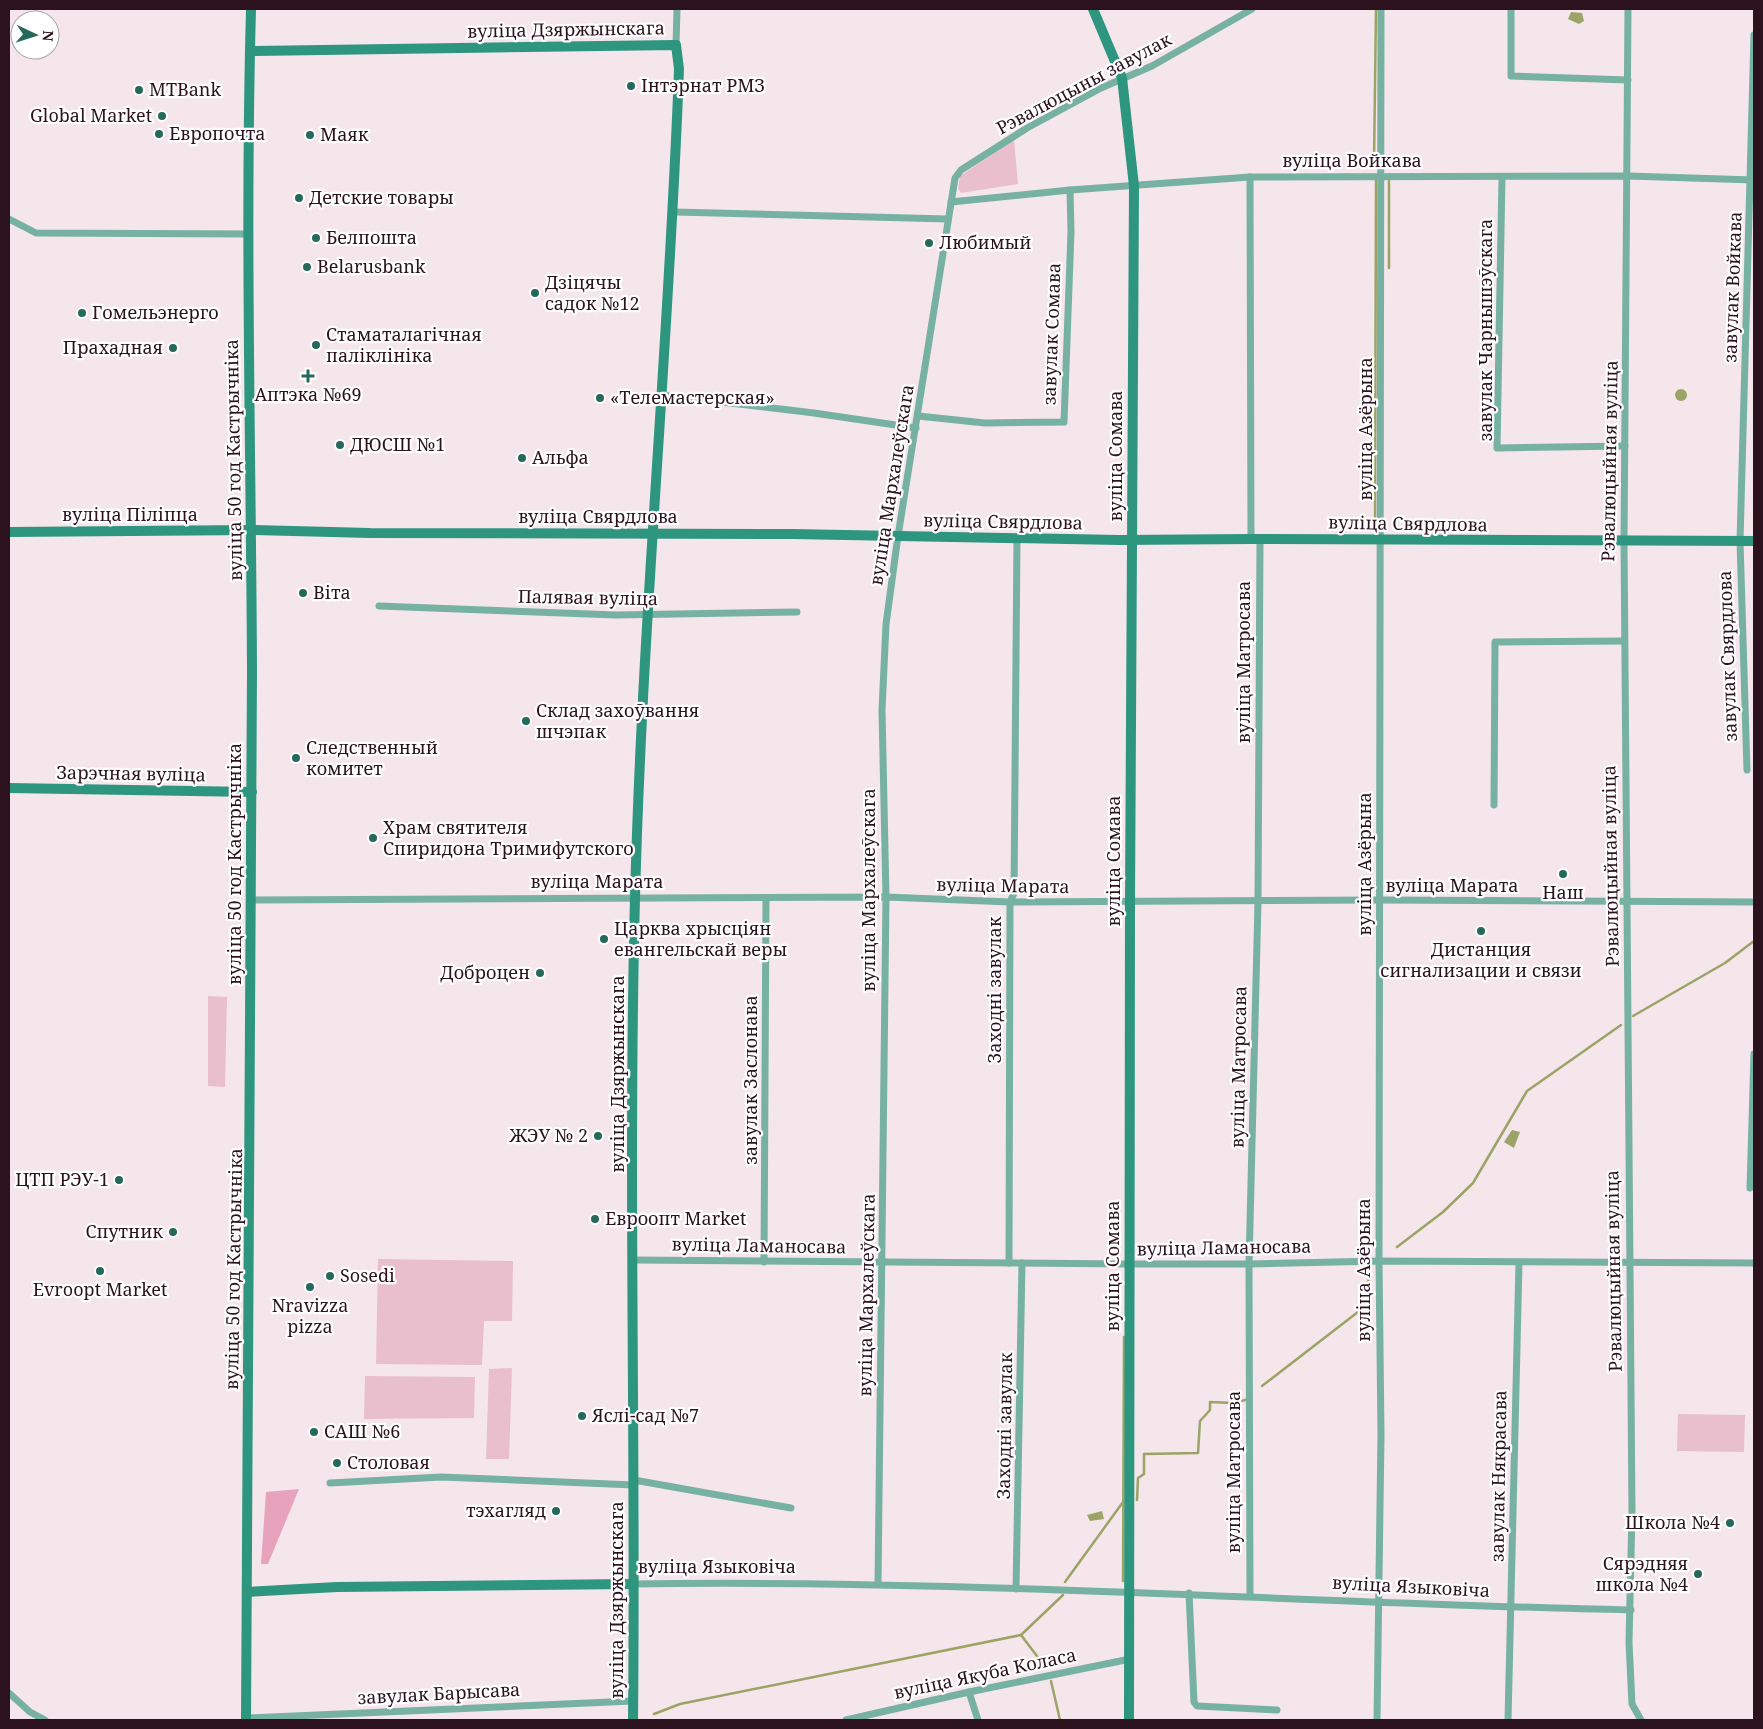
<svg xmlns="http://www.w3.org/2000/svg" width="1763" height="1729" font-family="'Noto Serif',serif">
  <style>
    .green { fill: #e9becd }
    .forest { fill: #e6a3bb }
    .water { fill: #9ba466 }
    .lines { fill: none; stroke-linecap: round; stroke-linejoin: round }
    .stream { stroke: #9ba466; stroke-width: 2.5 }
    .street { stroke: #77b1a2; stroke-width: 7 }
    .secondary { stroke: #2e957f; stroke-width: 10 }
    .poi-dot { fill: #26695a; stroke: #fff; stroke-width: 2 }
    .labels { text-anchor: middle; stroke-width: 4.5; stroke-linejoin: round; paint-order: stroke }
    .street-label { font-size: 18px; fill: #2c121d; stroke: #fff }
    .poi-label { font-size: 18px; fill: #2c121d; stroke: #fff; text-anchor: start }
  </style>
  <rect width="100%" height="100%" fill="#f5e6eb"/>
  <!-- green -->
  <g class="green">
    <polygon points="1014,140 1018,184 961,193 958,188 960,176"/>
    <polygon points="208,996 227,997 225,1087 208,1086"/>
    <polygon points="378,1259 513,1261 512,1321 484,1321 482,1365 376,1364"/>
    <polygon points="512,1368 509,1459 486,1459 489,1369"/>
    <polygon points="365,1376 475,1377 474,1418 364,1419"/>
    <polygon points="1678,1414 1745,1415 1744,1452 1677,1451"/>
  </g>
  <!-- forest -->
  <polygon class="forest" points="299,1489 268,1564 261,1564 266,1492"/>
  <!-- water -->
  <g class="water">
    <polygon points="1571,12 1582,13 1584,21 1579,24 1568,19"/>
    <circle cx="1681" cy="395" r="6"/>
    <polygon points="1512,1130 1520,1132 1514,1148 1504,1142"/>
    <polygon points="1102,1511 1104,1519 1090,1521 1087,1515"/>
  </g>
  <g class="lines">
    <!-- stream -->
    <g class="stream">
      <polyline points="1374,162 1376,9"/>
      <polyline points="1389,268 1389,181"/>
      <polyline points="1375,526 1376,180"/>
      <polyline points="1633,1016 1725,963 1754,941"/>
      <polyline points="1397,1247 1443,1212 1473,1183 1527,1091 1621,1025"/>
      <polyline points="1262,1386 1367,1305 1369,1271"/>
      <polyline points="1137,1500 1138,1478 1144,1474 1144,1454 1198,1453 1200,1421 1210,1410 1210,1402 1233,1403 1249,1399"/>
      <polyline points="1123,1581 1124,1337"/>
      <polyline points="1065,1582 1123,1502"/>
      <polyline points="1021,1635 1063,1595"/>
      <polyline points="1051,1681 1060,1720"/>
      <polyline points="654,1714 680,1704 1021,1635 1043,1664"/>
    </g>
    <!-- street -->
    <g class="street">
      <polyline points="1511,9 1511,76 1628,80"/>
      <polyline points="1628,9 1624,542 1632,1512 1629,1643 1632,1704 1641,1720"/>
      <polyline points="676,45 677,9"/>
      <polyline points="1250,177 1251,539"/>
      <polyline points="1502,177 1497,448 1625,446"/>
      <polyline points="951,202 1070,190 1250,177 1628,176 1754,180"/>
      <polyline points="675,212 948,219"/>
      <polyline points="9,219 36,233 248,234"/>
      <polyline points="662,395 814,413 916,428"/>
      <polyline points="918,416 985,423 1064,422 1071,232 1070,190"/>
      <polyline points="379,606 616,615 797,612"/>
      <polyline points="1747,770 1740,541 1754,35"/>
      <polyline points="1494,805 1495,642 1624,641"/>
      <polyline points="251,900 886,897 1010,902 1379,900 1754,902"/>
      <polyline points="1750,1188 1754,1054"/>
      <polyline points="633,1260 1129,1264 1249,1264 1379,1261 1754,1263"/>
      <polyline points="764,1262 766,898"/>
      <polyline points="1009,1263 1010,902 1014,893 1017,538"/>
      <polyline points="634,1480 791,1508"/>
      <polyline points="330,1483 441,1477 634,1485"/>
      <polyline points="878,1583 886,897 882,710 886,624 898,536 955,178 961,170 1027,128 1101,88 1152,66 1252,9"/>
      <path d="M633 1584C966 1579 1298 1603 1631 1610"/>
      <polyline points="1016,1589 1022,1263"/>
      <polyline points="1189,1593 1194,1702 1197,1706 1277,1710"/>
      <polyline points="1250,1596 1249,1264 1258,902 1260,539"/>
      <polyline points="969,1692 978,1720"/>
      <polyline points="9,1693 30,1712 45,1720"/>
      <polyline points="246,1718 633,1701"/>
      <polyline points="846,1720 969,1692 1130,1659"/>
      <polyline points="1377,1720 1381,1435 1379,1261 1381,9"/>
      <polyline points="1508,1720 1519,1263"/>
    </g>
    <!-- secondary -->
    <g class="secondary">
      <polyline points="1093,9 1122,78 1134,186 1130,902 1129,1720"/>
      <path d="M250 51 676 45 679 69C669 345 642 621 635 898 628 1172 636 1446 633 1720"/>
      <polyline points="9,532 252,530 370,533 792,534 1119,540 1251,539 1754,541"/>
      <polyline points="9,788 252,792"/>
      <polyline points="247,1592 337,1587 633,1584"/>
      <path d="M246 1720C250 1371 253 1021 252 671 251 450 245 229 251 9"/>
    </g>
  </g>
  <!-- markers -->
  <g class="poi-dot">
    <circle cx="631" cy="86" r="5"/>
    <circle cx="139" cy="90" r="5"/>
    <circle cx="162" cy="116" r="5"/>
    <circle cx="159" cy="134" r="5"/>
    <circle cx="310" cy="135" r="5"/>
    <circle cx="299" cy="198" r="5"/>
    <circle cx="316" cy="238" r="5"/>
    <circle cx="929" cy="243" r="5"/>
    <circle cx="307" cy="267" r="5"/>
    <circle cx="535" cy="293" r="5"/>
    <circle cx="82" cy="313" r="5"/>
    <circle cx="316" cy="345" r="5"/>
    <circle cx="173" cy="348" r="5"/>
    <path d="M305.5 368.5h5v5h5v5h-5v5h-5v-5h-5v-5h5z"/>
    <circle cx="600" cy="398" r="5"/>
    <circle cx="340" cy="445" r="5"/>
    <circle cx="522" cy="458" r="5"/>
    <circle cx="303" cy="593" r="5"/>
    <circle cx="526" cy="721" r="5"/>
    <circle cx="296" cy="758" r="5"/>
    <circle cx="373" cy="838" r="5"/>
    <circle cx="1563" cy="874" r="5"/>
    <circle cx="1481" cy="931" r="5"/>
    <circle cx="604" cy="939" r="5"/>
    <circle cx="540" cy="973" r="5"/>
    <circle cx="598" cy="1136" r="5"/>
    <circle cx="119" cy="1180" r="5"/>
    <circle cx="595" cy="1219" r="5"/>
    <circle cx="173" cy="1232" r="5"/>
    <circle cx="100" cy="1271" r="5"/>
    <circle cx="330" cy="1276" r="5"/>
    <circle cx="310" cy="1287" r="5"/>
    <circle cx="582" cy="1416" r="5"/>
    <circle cx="314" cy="1432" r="5"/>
    <circle cx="337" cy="1463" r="5"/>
    <circle cx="556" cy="1511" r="5"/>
    <circle cx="1730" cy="1523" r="5"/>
    <circle cx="1698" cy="1574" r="5"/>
  </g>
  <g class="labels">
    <!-- street labels -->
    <g class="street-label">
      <text transform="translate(566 30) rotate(-1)" y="6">вуліца Дзяржынскага</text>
      <text transform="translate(1084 84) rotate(-28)" y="6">Рэвалюцыны завулак</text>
      <text x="1352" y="167">вуліца Войкава</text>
      <text transform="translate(1733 287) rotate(-88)" y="6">завулак Войкава</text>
      <text transform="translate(1486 330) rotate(-90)" y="6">завулак Чарнышэўскага</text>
      <text transform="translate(1052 334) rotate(-88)" y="6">завулак Сомава</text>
      <text transform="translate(1366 429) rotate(-90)" y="6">вуліца Азёрына</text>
      <text transform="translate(1116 456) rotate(-90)" y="6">вуліца Сомава</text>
      <text transform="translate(234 460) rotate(-91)" y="6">вуліца 50 год Кастрычніка</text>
      <text transform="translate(1610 461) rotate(-89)" y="6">Рэвалюцыйная вуліца</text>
      <text transform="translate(892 485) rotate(-81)" y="6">вуліца Мархалеўскага</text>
      <text x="130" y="521">вуліца Піліпца</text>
      <text x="598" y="523">вуліца Свярдлова</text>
      <text transform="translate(1003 522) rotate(1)" y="6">вуліца Свярдлова</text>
      <text transform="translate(1408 524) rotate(1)" y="6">вуліца Свярдлова</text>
      <text transform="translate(588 598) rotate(1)" y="6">Палявая вуліца</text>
      <text transform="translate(1728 656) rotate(-92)" y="6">завулак Свярдлова</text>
      <text transform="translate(1244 662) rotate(-90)" y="6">вуліца Матросава</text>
      <text transform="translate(131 774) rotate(1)" y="6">Зарэчная вуліца</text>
      <text transform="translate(1114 861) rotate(-90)" y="6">вуліца Сомава</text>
      <text transform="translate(235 864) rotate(-90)" y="6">вуліца 50 год Кастрычніка</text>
      <text transform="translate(1365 864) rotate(-90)" y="6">вуліца Азёрына</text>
      <text transform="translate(1611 866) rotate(-91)" y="6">Рэвалюцыйная вуліца</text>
      <text x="597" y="888">вуліца Марата</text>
      <text transform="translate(1003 886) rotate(1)" y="6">вуліца Марата</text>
      <text x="1452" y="892">вуліца Марата</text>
      <text transform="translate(869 890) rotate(-90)" y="6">вуліца Мархалеўскага</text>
      <text transform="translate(995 990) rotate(-90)" y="6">Заходні завулак</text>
      <text transform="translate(1239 1067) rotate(-89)" y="6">вуліца Матросава</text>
      <text transform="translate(618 1074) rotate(-90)" y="6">вуліца Дзяржынскага</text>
      <text transform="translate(751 1080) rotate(-90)" y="6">завулак Заслонава</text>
      <text transform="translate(759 1246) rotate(1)" y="6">вуліца Ламаносава</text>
      <text transform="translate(1224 1248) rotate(-1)" y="6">вуліца Ламаносава</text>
      <text transform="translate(1113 1266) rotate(-90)" y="6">вуліца Сомава</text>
      <text transform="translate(234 1269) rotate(-89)" y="6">вуліца 50 год Кастрычніка</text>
      <text transform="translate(1364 1270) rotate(-90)" y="6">вуліца Азёрына</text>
      <text transform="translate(1614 1271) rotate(-91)" y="6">Рэвалюцыйная вуліца</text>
      <text transform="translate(867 1295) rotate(-89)" y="6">вуліца Мархалеўскага</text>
      <text transform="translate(1005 1426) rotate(-89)" y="6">Заходні завулак</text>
      <text transform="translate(1234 1472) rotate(-90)" y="6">вуліца Матросава</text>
      <text transform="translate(1499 1476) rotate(-89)" y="6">завулак Някрасава</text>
      <text x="717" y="1573">вуліца Языковіча</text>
      <text transform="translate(1411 1587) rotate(3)" y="6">вуліца Языковіча</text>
      <text transform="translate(617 1600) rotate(-90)" y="6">вуліца Дзяржынскага</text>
      <text transform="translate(985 1674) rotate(-12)" y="6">вуліца Якуба Коласа</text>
      <text transform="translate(439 1694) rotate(-3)" y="6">завулак Барысава</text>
    </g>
    <!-- poi labels -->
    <g class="poi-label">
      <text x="641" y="92">Інтэрнат РМЗ</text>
      <text x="149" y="96">MTBank</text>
      <text x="152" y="122" text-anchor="end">Globаl Market</text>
      <text x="169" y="140">Европочта</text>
      <text x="320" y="141">Маяк</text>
      <text x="309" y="204">Детские товары</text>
      <text x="326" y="244">Белпошта</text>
      <text x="939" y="249">Любимый</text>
      <text x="317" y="273">Belarusbank</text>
      <text x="545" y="289">Дзіцячы<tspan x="545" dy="21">садок №12</tspan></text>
      <text x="92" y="319">Гомельэнерго</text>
      <text x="326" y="341">Стаматалагічная<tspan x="326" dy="21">паліклініка</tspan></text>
      <text x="163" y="354" text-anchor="end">Прахадная</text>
      <text x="308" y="401" text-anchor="middle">Аптэка №69</text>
      <text x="610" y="404">«Телемастерская»</text>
      <text x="350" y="451">ДЮСШ №1</text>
      <text x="532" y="464">Альфа</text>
      <text x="313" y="599">Віта</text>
      <text x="536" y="717">Склад захоўвання<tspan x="536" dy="21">шчэпак</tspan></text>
      <text x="306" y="754">Следственный<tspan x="306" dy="21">комитет</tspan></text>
      <text x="383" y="834">Храм святителя<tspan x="383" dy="21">Спиридона Тримифутского</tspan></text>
      <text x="1563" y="899" text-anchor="middle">Наш</text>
      <text x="614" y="935">Царква хрысціян<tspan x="614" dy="21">евангельскай веры</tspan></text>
      <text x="1481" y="956" text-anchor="middle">Дистанция<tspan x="1481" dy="21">сигнализации и связи</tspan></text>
      <text x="530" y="979" text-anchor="end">Доброцен</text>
      <text x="588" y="1142" text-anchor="end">ЖЭУ № 2</text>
      <text x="109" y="1186" text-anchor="end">ЦТП РЭУ-1</text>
      <text x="605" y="1225">Евроопт Market</text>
      <text x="163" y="1238" text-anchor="end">Спутник</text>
      <text x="340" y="1282">Sosedi</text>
      <text x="100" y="1296" text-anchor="middle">Evroopt Market</text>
      <text x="310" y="1312" text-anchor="middle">Nravizza<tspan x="310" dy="21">pizza</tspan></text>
      <text x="592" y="1422">Яслі-сад №7</text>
      <text x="324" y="1438">САШ №6</text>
      <text x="347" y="1469">Столовая</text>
      <text x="546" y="1517" text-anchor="end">тэхагляд</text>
      <text x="1720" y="1529" text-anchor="end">Школа №4</text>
      <text x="1688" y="1570" text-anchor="end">Сярэдняя<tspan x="1688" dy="21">школа №4</tspan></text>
    </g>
  </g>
  <!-- border -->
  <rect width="1763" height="1729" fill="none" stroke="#2c121d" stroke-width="20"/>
  <!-- north arrow -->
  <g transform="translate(35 35) rotate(94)"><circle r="24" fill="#ffffff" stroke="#aba0a5"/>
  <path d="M0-4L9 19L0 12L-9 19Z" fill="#26695a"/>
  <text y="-8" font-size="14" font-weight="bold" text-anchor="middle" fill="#2c121d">N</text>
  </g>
</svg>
